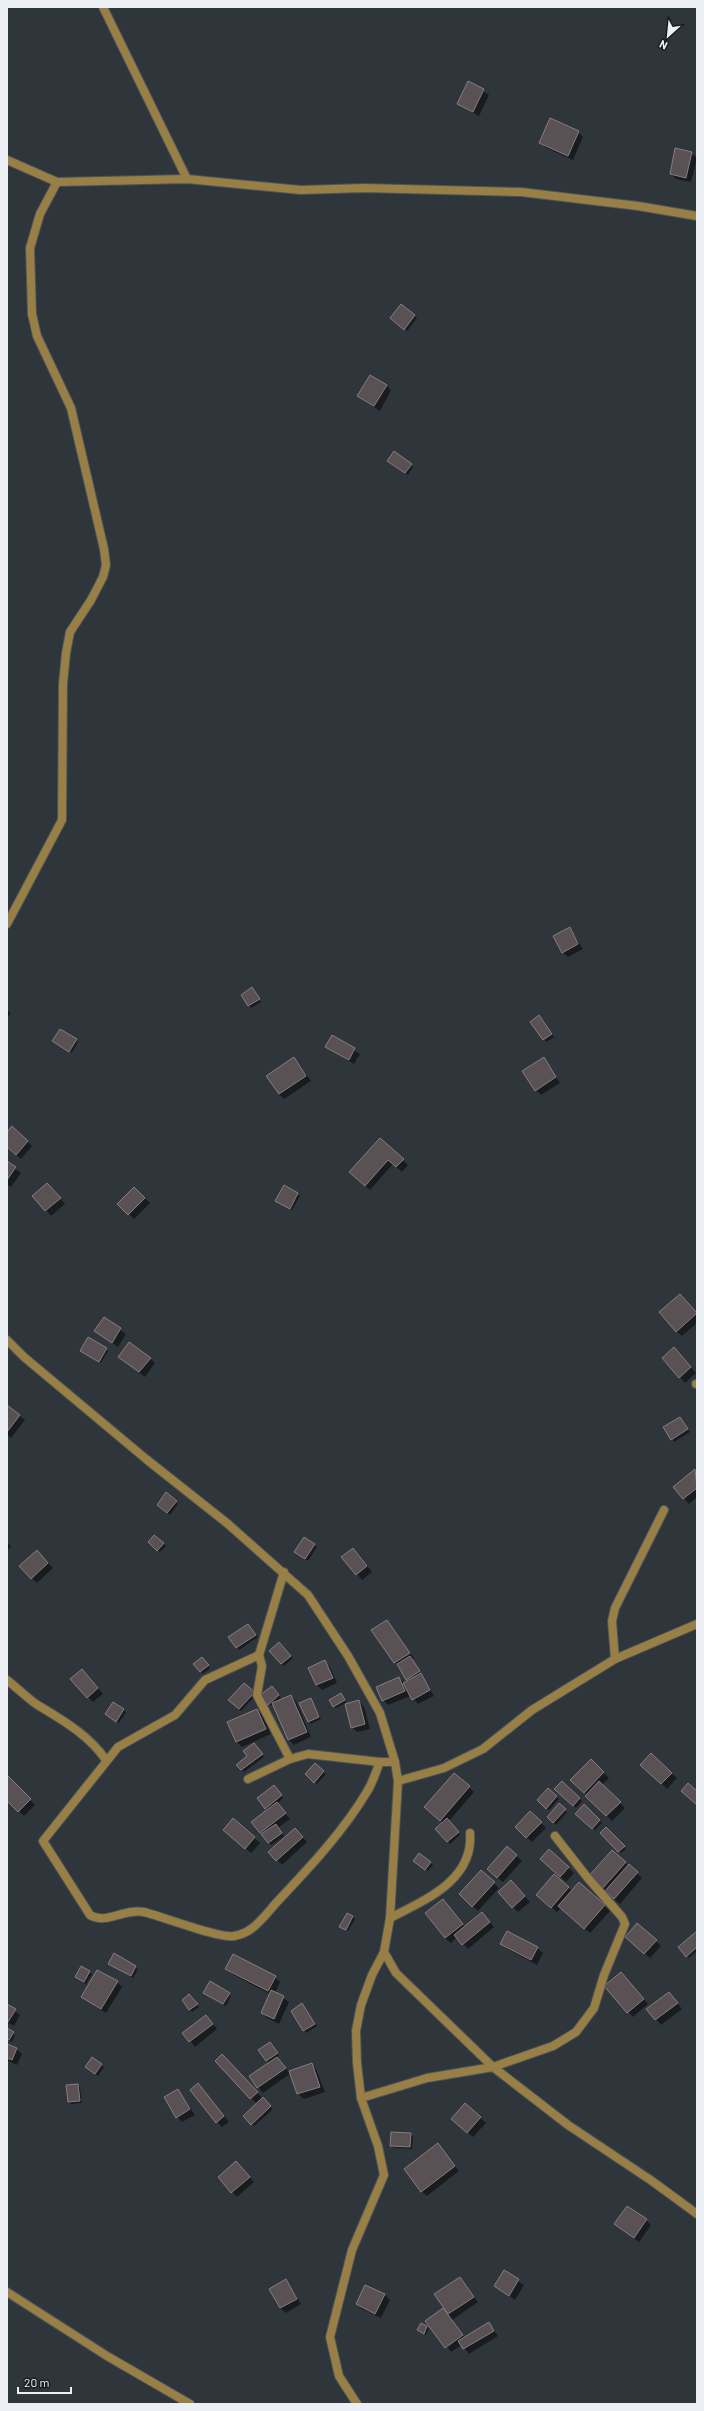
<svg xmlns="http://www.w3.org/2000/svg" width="704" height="2411" font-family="Barlow,sans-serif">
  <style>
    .shadow { fill: #0007 }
    .building { fill: #5a5154; stroke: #877d80 }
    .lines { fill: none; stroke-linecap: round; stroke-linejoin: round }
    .street-casing { stroke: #4d5459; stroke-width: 10 }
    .street { stroke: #977f45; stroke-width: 8 }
  </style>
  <rect width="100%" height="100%" fill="#2f363b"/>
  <!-- shadow -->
  <g class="shadow">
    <polygon points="469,82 489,95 479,116 458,104"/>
    <polygon points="578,132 583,137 573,160 546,148 540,143"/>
    <polygon points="691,153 697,158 691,182 676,179 671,174"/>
    <polygon points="402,305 417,318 407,331 393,320"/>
    <polygon points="386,385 391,390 380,411 358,396"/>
    <polygon points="391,463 411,465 413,467 408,475"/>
    <polygon points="569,929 583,949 568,957 562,952"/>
    <polygon points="254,991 261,1002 251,1008 242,995"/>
    <polygon points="7,1010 11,1013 7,1018"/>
    <polygon points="541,1019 554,1037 546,1042 531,1022"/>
    <polygon points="332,1036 360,1054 354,1064 326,1046"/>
    <polygon points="76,1040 78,1042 72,1053 56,1043"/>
    <polygon points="294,1059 311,1081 284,1099 279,1094"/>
    <polygon points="543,1059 560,1083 541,1095 536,1090"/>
    <polygon points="7,1133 27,1141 32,1146 21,1159 7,1147"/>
    <polygon points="380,1139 408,1165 402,1172 393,1164 370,1190 356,1178"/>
    <polygon points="7,1162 21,1173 11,1187 7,1184"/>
    <polygon points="284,1186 300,1196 292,1210 279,1203"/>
    <polygon points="134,1188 150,1203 134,1219 119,1204"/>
    <polygon points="53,1189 65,1204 51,1216 34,1196"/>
    <polygon points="685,1301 697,1314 697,1323 682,1336 676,1331"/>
    <polygon points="104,1318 126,1334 118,1347 95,1331"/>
    <polygon points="106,1348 108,1351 101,1363 81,1351"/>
    <polygon points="679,1354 696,1373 685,1383 680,1377"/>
    <polygon points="119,1356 150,1358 155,1363 145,1377"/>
    <polygon points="7,1406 25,1420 11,1438 7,1435"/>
    <polygon points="680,1418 690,1432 674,1442 672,1439"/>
    <polygon points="695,1471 697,1497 689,1504 675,1488"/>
    <polygon points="176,1501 178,1504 170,1515 160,1507"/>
    <polygon points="155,1536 166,1546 160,1552 149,1542"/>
    <polygon points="7,1542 11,1546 7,1551"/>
    <polygon points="314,1545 317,1547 308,1561 295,1552"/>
    <polygon points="358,1554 372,1572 362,1580 342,1557"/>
    <polygon points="42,1557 53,1568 37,1583 31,1578"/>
    <polygon points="387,1621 414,1658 412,1660 434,1696 418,1704 411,1696 388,1705 383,1700 399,1678 405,1683 409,1681 373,1630"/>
    <polygon points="248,1625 258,1637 239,1650 237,1647"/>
    <polygon points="279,1643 293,1658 284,1666 271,1651"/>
    <polygon points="205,1661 210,1668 203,1674 195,1665"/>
    <polygon points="324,1661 330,1667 337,1683 322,1690 317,1685 309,1668"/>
    <polygon points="87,1675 103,1694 93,1702 88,1697"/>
    <polygon points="244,1684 256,1695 241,1711 230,1700"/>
    <polygon points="274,1690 281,1698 277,1701 291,1696 296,1701 311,1737 294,1745 288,1739 273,1704 271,1706 269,1704"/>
    <polygon points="343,1697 346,1703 336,1708 333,1706"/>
    <polygon points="311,1699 321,1719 311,1724 308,1721"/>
    <polygon points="359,1701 364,1707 370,1729 357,1732 352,1727"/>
    <polygon points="113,1703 126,1712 119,1723 108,1716"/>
    <polygon points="257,1710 262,1715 271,1734 242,1747 237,1742 228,1723"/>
    <polygon points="256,1747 264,1757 244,1772 238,1765"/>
    <polygon points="591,1760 609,1778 602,1785 625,1808 612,1821 572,1780"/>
    <polygon points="315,1764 326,1774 317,1784 306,1774"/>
    <polygon points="642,1765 671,1773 677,1778 667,1789"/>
    <polygon points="7,1777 35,1805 24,1816 7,1799"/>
    <polygon points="562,1782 582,1801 576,1808 556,1789"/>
    <polygon points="469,1787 474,1792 449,1821 460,1835 450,1844 436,1829 443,1823 431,1812"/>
    <polygon points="276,1789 283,1798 277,1804 290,1819 278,1828 284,1836 271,1845 261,1832 268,1810 266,1808"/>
    <polygon points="548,1790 559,1799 549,1810 538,1800"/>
    <polygon points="559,1805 567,1812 556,1825 548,1817"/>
    <polygon points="584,1806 602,1823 595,1830 577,1814"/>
    <polygon points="530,1812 546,1828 532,1842 516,1827"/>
    <polygon points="233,1820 260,1843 251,1853 230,1835"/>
    <polygon points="606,1829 626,1849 621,1853 602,1833"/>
    <polygon points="300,1834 307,1842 282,1865 277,1860"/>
    <polygon points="507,1847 522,1861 503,1882 493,1874"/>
    <polygon points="549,1850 574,1873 566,1882 547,1864"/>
    <polygon points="612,1851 642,1878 620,1904 595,1882"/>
    <polygon points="430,1862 433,1865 428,1871 417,1863"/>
    <polygon points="554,1875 572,1891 579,1883 610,1911 590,1933 561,1908 557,1912 542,1900"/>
    <polygon points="494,1883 499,1888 478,1911 465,1899"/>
    <polygon points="516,1886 530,1902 518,1912 513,1907"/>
    <polygon points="448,1906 465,1928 487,1919 494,1927 468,1949 457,1937 451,1943 445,1938"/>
    <polygon points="353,1917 355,1919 348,1931 340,1926"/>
    <polygon points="697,1932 697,1951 689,1958 679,1947"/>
    <polygon points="656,1941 661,1946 650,1958 631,1942"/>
    <polygon points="502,1944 537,1948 543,1953 537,1965 507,1949"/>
    <polygon points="114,1955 138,1969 133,1978 109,1964"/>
    <polygon points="227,1969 275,1977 280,1982 275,1993 289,2002 279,2024 267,2018 262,2013 270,1994 232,1974"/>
    <polygon points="89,1972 92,1974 86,1984 76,1977"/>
    <polygon points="626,1978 648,2004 633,2017 606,1986"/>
    <polygon points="117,1982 122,1987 106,2013 82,1997"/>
    <polygon points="229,1993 231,1996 226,2006 207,1995"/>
    <polygon points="669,1993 682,2009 661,2025 648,2009"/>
    <polygon points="192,1997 199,2007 192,2012 183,2000"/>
    <polygon points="302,2004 317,2026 306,2033 292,2011"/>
    <polygon points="7,2005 20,2015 14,2026 7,2022"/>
    <polygon points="206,2016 217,2029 195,2047 184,2033"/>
    <polygon points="7,2029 15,2035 12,2042 7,2039"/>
    <polygon points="270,2043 279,2055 277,2057 289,2072 311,2064 316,2069 325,2092 304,2099 298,2094 291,2073 263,2093 258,2087 269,2063 267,2060"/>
    <polygon points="7,2045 16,2049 22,2054 17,2065 7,2060"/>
    <polygon points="222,2056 273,2109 254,2126 244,2116 257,2104 216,2061"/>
    <polygon points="92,2058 104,2067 98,2076 88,2069"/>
    <polygon points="78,2085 80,2087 82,2103 71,2104 69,2102"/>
    <polygon points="178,2090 195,2115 182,2122 177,2117"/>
    <polygon points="203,2090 229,2122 222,2127 217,2122"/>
    <polygon points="465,2104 486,2123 473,2137 457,2124"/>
    <polygon points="410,2134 413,2136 412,2149 394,2148 391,2146"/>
    <polygon points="438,2145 459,2171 427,2196 421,2191"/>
    <polygon points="241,2168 254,2182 237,2197 232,2192"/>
    <polygon points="646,2220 651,2225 639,2242 615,2224"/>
    <polygon points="504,2271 524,2285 515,2300 495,2286"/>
    <polygon points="460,2278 478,2302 452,2320 465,2338 489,2324 498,2336 469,2354 462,2345 451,2352 427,2321 445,2308"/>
    <polygon points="286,2280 301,2304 286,2313 280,2308"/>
    <polygon points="366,2286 385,2295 390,2300 381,2318 362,2309 357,2304"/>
    <polygon points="421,2324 429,2329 426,2335 418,2330"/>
  </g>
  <!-- building -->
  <g class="building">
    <polygon points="468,81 484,89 473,112 457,104"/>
    <polygon points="550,118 579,131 568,156 539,143"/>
    <polygon points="675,148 692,152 686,178 670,174"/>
    <polygon points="401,304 415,315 404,330 390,318"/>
    <polygon points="370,375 387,385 374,406 357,396"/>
    <polygon points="394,451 412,464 405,473 387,461"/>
    <polygon points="570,927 578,944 562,953 553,936"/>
    <polygon points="252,987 260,999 248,1006 241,995"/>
    <polygon points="539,1015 552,1034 543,1040 530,1022"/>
    <polygon points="60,1029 77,1039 69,1052 52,1041"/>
    <polygon points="332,1035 355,1048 349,1060 325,1047"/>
    <polygon points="294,1057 306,1076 279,1094 266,1076"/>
    <polygon points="544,1057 556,1077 535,1091 522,1071"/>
    <polygon points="12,1126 28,1141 16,1155 7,1147 7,1132"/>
    <polygon points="380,1138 404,1159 396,1167 388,1160 365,1186 349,1172"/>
    <polygon points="7,1161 16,1167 7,1180"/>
    <polygon points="47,1183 61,1198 45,1211 32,1196"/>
    <polygon points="284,1185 298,1193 290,1209 275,1201"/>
    <polygon points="134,1187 145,1198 128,1215 117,1204"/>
    <polygon points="680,1294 697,1313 676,1332 659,1312"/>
    <polygon points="104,1317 121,1328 112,1343 94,1331"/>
    <polygon points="88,1337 107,1348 99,1362 80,1351"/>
    <polygon points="129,1342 151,1358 139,1372 118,1357"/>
    <polygon points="674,1347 691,1367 679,1378 662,1358"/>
    <polygon points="7,1405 20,1415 7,1432"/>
    <polygon points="680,1417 688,1429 671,1440 663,1427"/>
    <polygon points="695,1469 697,1488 683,1499 673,1487"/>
    <polygon points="166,1492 177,1501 167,1513 157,1505"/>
    <polygon points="154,1535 164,1543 157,1551 148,1542"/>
    <polygon points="304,1537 315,1544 305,1559 294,1552"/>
    <polygon points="353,1548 367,1566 356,1575 341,1557"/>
    <polygon points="37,1550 48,1563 31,1579 19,1566"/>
    <polygon points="387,1620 410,1653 394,1663 371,1630"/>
    <polygon points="248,1624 256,1635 236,1648 228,1637"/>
    <polygon points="279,1642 291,1656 281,1664 269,1651"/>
    <polygon points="410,1656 420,1671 406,1680 397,1664"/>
    <polygon points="202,1657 209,1665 200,1672 193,1664"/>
    <polygon points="325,1660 333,1678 316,1685 308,1668"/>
    <polygon points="82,1669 98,1688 87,1698 70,1679"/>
    <polygon points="421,1673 430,1690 412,1700 403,1683"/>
    <polygon points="399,1677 405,1691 382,1701 376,1687"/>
    <polygon points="244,1683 255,1692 239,1709 228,1700"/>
    <polygon points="272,1686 279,1695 268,1705 260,1695"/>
    <polygon points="341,1693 345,1700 333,1707 329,1700"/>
    <polygon points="291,1695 307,1732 288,1740 272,1703"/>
    <polygon points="311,1698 319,1717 308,1722 299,1703"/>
    <polygon points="359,1700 365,1724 351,1728 345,1704"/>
    <polygon points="113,1702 124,1709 116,1722 105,1714"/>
    <polygon points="257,1709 266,1729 236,1742 227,1722"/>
    <polygon points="254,1743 263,1754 241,1770 236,1765 247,1756 243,1751"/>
    <polygon points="651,1753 672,1773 661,1784 640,1765"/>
    <polygon points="591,1759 604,1772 584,1793 570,1780"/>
    <polygon points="315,1763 324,1771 314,1783 305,1774"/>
    <polygon points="454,1773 470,1786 440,1821 424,1807"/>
    <polygon points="7,1775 31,1799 18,1812 7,1801"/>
    <polygon points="562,1781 580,1798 573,1806 554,1789"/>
    <polygon points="599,1781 621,1802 606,1816 585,1796"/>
    <polygon points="688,1783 697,1791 697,1805 681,1791"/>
    <polygon points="274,1785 282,1795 265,1809 257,1798"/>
    <polygon points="548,1788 557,1796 546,1809 537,1800"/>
    <polygon points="277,1802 286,1813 260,1833 251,1822"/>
    <polygon points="559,1803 566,1809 553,1823 547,1817"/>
    <polygon points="584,1804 600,1820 592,1829 575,1814"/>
    <polygon points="530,1811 542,1822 526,1838 515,1827"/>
    <polygon points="233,1818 255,1837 245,1849 223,1830"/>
    <polygon points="447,1818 459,1832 447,1842 435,1829"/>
    <polygon points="276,1824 282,1833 268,1843 261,1834"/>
    <polygon points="606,1827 625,1846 618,1852 600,1833"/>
    <polygon points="295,1828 303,1837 276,1861 268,1852"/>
    <polygon points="507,1846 517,1855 497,1878 487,1869"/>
    <polygon points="549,1849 569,1867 560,1877 540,1859"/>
    <polygon points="612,1850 626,1862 602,1889 588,1877"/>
    <polygon points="419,1853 431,1862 425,1870 413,1861"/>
    <polygon points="629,1864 638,1872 614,1899 605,1891"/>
    <polygon points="481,1870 495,1882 472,1907 459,1894"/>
    <polygon points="554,1874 569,1887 551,1908 536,1895"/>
    <polygon points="511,1880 525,1896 512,1908 498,1892"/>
    <polygon points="579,1882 605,1905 584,1929 558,1906"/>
    <polygon points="443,1899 463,1924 445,1938 425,1913"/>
    <polygon points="482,1912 490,1922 462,1945 454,1935"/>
    <polygon points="347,1913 353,1916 346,1930 339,1927"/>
    <polygon points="637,1923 657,1940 644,1954 625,1937"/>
    <polygon points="507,1931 538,1947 531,1960 500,1944"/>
    <polygon points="697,1931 697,1947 686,1957 678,1947"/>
    <polygon points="114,1953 136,1966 131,1976 108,1964"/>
    <polygon points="233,1954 276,1976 268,1991 225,1969"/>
    <polygon points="81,1966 90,1971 84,1982 75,1977"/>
    <polygon points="97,1970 118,1981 101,2009 81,1997"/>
    <polygon points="621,1972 644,1999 627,2013 604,1986"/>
    <polygon points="210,1981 230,1993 223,2004 203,1993"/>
    <polygon points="271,1990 284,1996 274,2019 261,2013"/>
    <polygon points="669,1992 678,2003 655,2020 646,2009"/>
    <polygon points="189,1994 198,2004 189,2010 182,2000"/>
    <polygon points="302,2003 315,2024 303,2031 291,2011"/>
    <polygon points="7,2004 16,2009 8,2022 7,2021"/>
    <polygon points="206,2015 213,2024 189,2042 182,2033"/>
    <polygon points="7,2028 14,2032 9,2040 7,2039"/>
    <polygon points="270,2042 278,2053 266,2061 258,2050"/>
    <polygon points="7,2044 17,2048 12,2060 7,2058"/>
    <polygon points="222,2054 258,2092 250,2099 215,2061"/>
    <polygon points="92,2057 102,2064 95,2074 85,2067"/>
    <polygon points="277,2057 286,2068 257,2088 249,2076"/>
    <polygon points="312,2063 320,2087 297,2094 289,2071"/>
    <polygon points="198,2083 224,2116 216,2123 190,2090"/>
    <polygon points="78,2084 80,2101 68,2102 66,2085"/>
    <polygon points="178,2089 190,2109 176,2118 164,2097"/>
    <polygon points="263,2097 271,2106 251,2125 243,2116"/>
    <polygon points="465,2103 481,2117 467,2133 451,2119"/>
    <polygon points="391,2132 411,2133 410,2147 390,2146"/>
    <polygon points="438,2143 455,2166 421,2192 404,2169"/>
    <polygon points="236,2161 250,2177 231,2193 218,2177"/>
    <polygon points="627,2206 647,2219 634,2238 614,2224"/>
    <polygon points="504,2270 519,2279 509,2296 494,2286"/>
    <polygon points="460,2277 474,2297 448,2314 434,2294"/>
    <polygon points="286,2279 297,2299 280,2308 269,2289"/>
    <polygon points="365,2285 385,2294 375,2314 356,2304"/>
    <polygon points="443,2308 463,2335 445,2348 425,2321"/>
    <polygon points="489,2322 494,2331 463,2349 458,2341"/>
    <polygon points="421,2323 427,2326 424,2334 417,2330"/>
  </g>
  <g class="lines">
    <!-- street casing -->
    <g class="street-casing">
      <g id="street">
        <polyline points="103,7 187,179"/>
        <polyline points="7,160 57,182 187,179 301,190 364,188 521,192 638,206 697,216"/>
        <polyline points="7,924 62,820 63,684 66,653 70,632 91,600 103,577 106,565 104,549 71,408 37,336 32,314 30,248 40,214 57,182"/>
        <polyline points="7,1340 24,1357 146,1459 228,1524 308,1595 348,1656 380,1713 395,1762 398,1781 390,1918 384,1952 396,1973 493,2067 568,2125 652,2181 697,2214"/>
        <polyline points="696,1384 697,1384"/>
        <polyline points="284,1572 259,1655 262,1666 257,1695 290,1759 308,1754 380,1762 395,1762"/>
        <path d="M259 1655 205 1680 175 1715 118 1747 43 1841 90 1915C107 1925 124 1908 144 1912 164 1917 220 1939 234 1936 239 1935 247 1932 251 1929 260 1923 269 1911 276 1903 309 1868 344 1831 368 1790 373 1782 376 1771 380 1762"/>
        <polyline points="615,1659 612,1621 615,1608 664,1510"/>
        <path d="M7 1680C16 1687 26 1697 36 1704 62 1720 88 1734 106 1760"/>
        <polyline points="248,1779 290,1759"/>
        <polyline points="398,1781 444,1768 483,1749 532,1710 615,1659 697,1624"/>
        <path d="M390 1918C425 1900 474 1880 470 1833"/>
        <polyline points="361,2098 427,2078 493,2067 553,2046 576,2032 594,2008 604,1975 625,1924 622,1917 587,1877 555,1836"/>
        <polyline points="7,2292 107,2356 190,2404"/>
        <polyline points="357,2404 339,2376 330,2337 352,2250 384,2175 378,2146 361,2098 357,2063 356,2031 361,2005 372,1975 384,1952"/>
      </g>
    </g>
    <!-- street -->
    <use href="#street" class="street"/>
  </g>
  <!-- border -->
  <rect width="704" height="2411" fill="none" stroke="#ecf0f4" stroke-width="16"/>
  <!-- north arrow -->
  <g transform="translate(668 36) rotate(207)" stroke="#1a1d1f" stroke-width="3" paint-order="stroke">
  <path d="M0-3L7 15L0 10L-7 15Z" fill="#ecf0f4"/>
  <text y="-6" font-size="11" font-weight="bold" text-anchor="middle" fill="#ecf0f4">N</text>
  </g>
  <!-- scale -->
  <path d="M18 2387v6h53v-6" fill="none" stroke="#ecf0f4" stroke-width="2"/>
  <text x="24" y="2387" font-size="12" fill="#ecf0f4" stroke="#1a1d1f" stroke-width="3" paint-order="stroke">20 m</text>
</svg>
